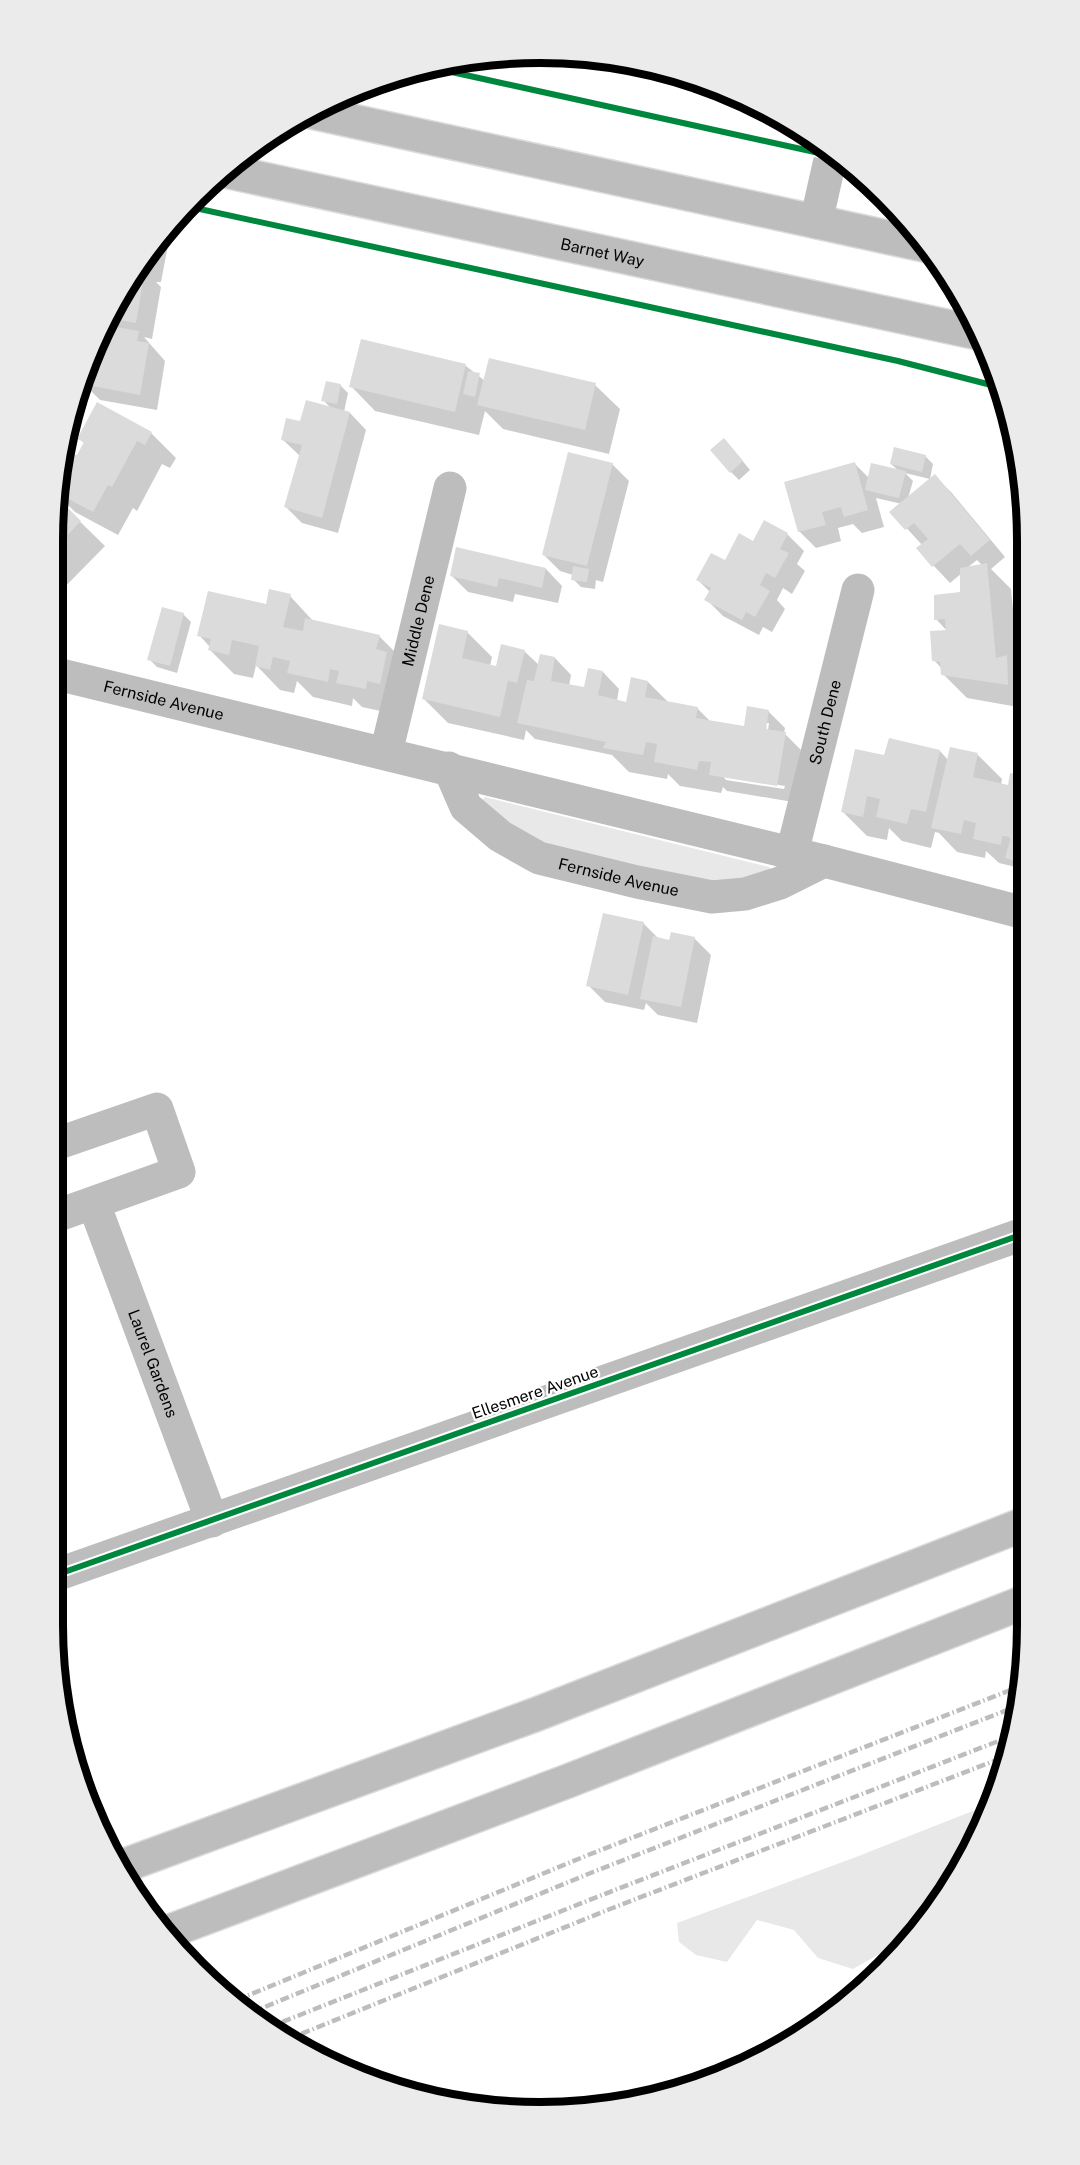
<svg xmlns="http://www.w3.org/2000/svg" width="1080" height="2165" font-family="'Public Sans',sans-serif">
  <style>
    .green { fill: #e8e8e8 }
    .shadow { fill: #0003; fill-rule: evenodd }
    .building { fill: #dbdbdb }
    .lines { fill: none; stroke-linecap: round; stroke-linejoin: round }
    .highway-casing { stroke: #dbdbdb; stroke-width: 36 }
    .minor { stroke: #bdbdbd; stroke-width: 33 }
    .highway { stroke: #bdbdbd; stroke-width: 33 }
    .rail { stroke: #bdbdbd; stroke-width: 4.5; stroke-dasharray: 9 3 1.5 3; stroke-linecap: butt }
    .cycleway-casing { stroke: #fff; stroke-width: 10 }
    .cycleway { stroke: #00873e; stroke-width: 6 }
    .labels { text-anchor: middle; stroke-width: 4.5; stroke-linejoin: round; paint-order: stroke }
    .street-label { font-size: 16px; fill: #000; stroke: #fff }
    .rim { fill: none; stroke: #000; stroke-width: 8 }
  </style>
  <rect width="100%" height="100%" fill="#fff"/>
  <!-- green -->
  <g class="green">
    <polygon points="485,797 769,867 773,873 711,889 526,841 479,802"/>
    <polygon points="993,1803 990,1812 945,1896 914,1934 853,1969 818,1958 794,1930 757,1920 727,1962 696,1955 679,1942 677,1923 856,1857"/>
  </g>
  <!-- shadow -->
  <g class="shadow">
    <polygon points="163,234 169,240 161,282 156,282 161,287 152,339 144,337 165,361 157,410 100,400 84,384 90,353 135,269"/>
    <polygon points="466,366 485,381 595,385 620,409 609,454 503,429 485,411 479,435 375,411 351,386"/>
    <polygon points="340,385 348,393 344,412 350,413 366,430 338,533 302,523 286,507 300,456 282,439 301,423 332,409 323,400"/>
    <polygon points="98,404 151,433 176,458 170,468 162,464 137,511 133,508 118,535 75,512 57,494 59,472 70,453 78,457 85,444 79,438"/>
    <polygon points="732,448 750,470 739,480 731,472"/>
    <path d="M925 456 933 464 930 479 905 473 913 481 908 498 934 476 951 492 1005 557 991 569 1011 589 1019 670 1024 675V708L967 698 943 674 942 669 934 660 948 632 936 619 962 593V573L950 583 918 549 922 545 892 512 902 504 876 498 884 527 862 533 853 524 838 528 841 541 816 548 799 531 855 464 869 478 899 471 891 464ZM977 560 982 565 967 568Z"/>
    <polygon points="612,464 629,481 603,582 596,580 595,589 581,587 573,579 573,575 560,571 544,555"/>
    <polygon points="56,503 64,510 66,508 105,546 53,599 53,540"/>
    <polygon points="787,534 804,551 797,564 805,571 792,594 783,588 777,600 785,609 772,632 763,627 759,635 723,616 706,599 710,592 698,580 754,543"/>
    <polygon points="546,569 562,586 558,603 515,594 513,602 468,592 451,575"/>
    <polygon points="290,596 314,622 379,636 404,661 390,713 362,707 353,698 352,706 313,697 297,681 294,693 280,690 256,665 253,678 234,674 210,650 210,647 199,635"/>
    <polygon points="183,614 191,622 177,673 157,667 149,659"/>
    <path d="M467 632 492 657 490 666 497 668 524 651 539 665 555 658 571 675 569 686 585 689 589 670 603 672 619 689 617 700 627 704 648 682 669 703 697 708 711 722 745 728 768 711 785 728 784 733 801 750 793 802 727 791 723 787 721 793 680 786 668 774 667 779 629 772 612 755 535 739 526 730 524 740 448 723 423 698ZM766 723H769L767 737ZM723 776 785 786 784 789 726 780Z"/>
    <path d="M890 740 940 751 948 760 978 755 1002 779 1001 785 1009 787 1024 778 1025 869 999 863 986 851 985 858 957 852 939 833 935 832 931 848 902 841 889 828 887 840 867 836 842 811 886 757ZM1016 805H1019L1012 838 1009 837Z"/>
    <polygon points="643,923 659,939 670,941 694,938 711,955 697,1023 658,1015 646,1003 644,1010 605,1002 588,985"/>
  </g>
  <!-- building -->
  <g class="building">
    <polygon points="136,267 145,269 136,323 108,318"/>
    <polygon points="105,325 139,331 137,341 149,343 140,395 82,384 90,353"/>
    <polygon points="361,339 466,364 455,412 349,387"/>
    <polygon points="489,358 596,383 585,430 477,405"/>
    <polygon points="468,371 480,373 475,397 463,394"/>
    <polygon points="326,381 341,384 337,404 321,401"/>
    <polygon points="306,400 350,412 322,518 284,507 302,445 281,440 286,418 300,421"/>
    <polygon points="97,402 152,432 145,445 137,441 112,487 108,485 93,512 57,493 60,468 69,451 77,455 84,442 77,439"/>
    <polygon points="724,438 743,461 730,473 710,450"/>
    <polygon points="894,447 926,455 922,472 890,464"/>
    <polygon points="568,452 613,463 587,566 542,555"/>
    <polygon points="855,462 868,510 844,517 841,507 822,512 826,525 798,532 784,482"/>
    <polygon points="871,463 906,471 899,498 865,490"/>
    <polygon points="935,474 990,540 971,556 960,544 932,567 916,548 928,539 914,523 905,530 889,512"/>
    <polygon points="56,501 64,508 66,506 81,521 53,550"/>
    <polygon points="764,520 788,533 780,549 789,553 775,578 766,573 760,585 770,591 755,617 746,612 742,620 704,600 711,588 696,580 711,553 725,560 739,533 753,541"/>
    <polygon points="456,547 546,568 542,588 499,578 497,587 450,576"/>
    <polygon points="987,563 996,658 1007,655 1008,685 941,675 940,662 932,661 930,631 946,630 945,619 934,620 934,595 960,592 960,568"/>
    <polygon points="573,566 589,569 587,582 571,580"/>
    <polygon points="269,589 291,594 283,627 303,631 305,618 380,635 376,649 387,652 380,684 367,681 366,689 336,683 339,671 330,669 328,682 287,673 290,661 273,657 270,670 255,666 259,646 232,640 229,655 208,650 211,639 197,636 208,591 266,604"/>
    <polygon points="162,607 184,613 170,666 147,660"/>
    <polygon points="439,624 468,631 462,658 496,666 501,644 525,650 517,683 508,681 500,717 422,699"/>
    <polygon points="540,654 555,657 551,681 584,687 588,668 603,671 598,695 626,702 631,677 648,681 645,697 698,707 696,718 744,726 747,706 769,710 766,729 786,732 777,786 709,775 711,762 699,761 697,770 654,762 657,744 646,742 643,755 603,748 606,742 517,723 527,680 534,681"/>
    <polygon points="889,738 940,750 926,812 911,809 907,824 876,817 880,799 867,796 863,817 841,812 855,749 884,755"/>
    <polygon points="950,747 978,753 973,777 1008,785 1010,773 1024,776 1013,827 1025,830 1025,864 1005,858 1011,837 1002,836 1001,845 973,839 976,823 964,820 961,834 931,828"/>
    <polygon points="603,913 644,922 628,995 586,986"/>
    <polygon points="671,932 695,937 681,1007 640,999 653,936 669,940"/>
  </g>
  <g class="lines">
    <!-- highway casing -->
    <g class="highway-casing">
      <g id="highway">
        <polyline points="311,112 928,246"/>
        <path id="s6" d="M225 171 978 333"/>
        <polyline points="123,1866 537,1714 1027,1523"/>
        <polyline points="165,1933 568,1781 1027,1601"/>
      </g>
    </g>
    <!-- minor -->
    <g class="minor">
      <polyline points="816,222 832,151"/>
      <path id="s1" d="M53 673 824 861 1025 913"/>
      <path id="s2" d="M386 753 450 488"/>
      <path id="s3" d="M449 768 466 807 500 836 539 858 637 882 712 897 745 894 780 883 824 861"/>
      <path id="s4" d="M792 853 858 590"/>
      <path id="s5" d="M94 1204 212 1521"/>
      <polyline points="53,1217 179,1172 157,1109 53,1145"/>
      <polyline points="53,1576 1026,1233"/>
    </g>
    <!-- highway -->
    <use href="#highway" class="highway"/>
    <!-- rail -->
    <g class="rail">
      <polyline points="237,2000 588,1855 1021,1686"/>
      <polyline points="250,2013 593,1872 1020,1705"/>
      <polyline points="267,2028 602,1895 1014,1735"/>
      <polyline points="286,2040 610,1909 1007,1756"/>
    </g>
    <!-- cycleway casing -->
    <g class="cycleway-casing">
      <g id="cycleway">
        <polyline points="429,67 842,158"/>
        <polyline points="186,206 898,361 999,387"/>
        <polyline points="53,1576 1026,1233"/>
      </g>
    </g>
    <!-- cycleway -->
    <use href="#cycleway" class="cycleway"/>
  </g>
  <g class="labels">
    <!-- street labels -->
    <g class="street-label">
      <text dy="6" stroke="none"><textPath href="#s6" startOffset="386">Barnet Way</textPath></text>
      <text dy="6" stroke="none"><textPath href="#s2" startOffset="136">Middle Dene</textPath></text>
      <text dy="6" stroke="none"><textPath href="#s1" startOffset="114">Fernside Avenue</textPath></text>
      <text dy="6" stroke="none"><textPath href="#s4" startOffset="135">South Dene</textPath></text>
      <text dy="6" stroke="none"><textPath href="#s3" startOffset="214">Fernside Avenue</textPath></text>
      <text dy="6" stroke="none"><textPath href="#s5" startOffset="170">Laurel Gardens</textPath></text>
      <text transform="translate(535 1392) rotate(-19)" y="6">Ellesmere Avenue</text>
    </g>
  </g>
  <!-- crop -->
  <path d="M0 0H1080V2165H0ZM540 63H540A477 477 0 0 1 1017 540V1625A477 477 0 0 1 540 2102H540A477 477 0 0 1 63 1625V540A477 477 0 0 1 540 63Z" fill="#ebebeb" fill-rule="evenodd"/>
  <path class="rim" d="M540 63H540A477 477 0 0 1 1017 540V1625A477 477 0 0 1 540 2102H540A477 477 0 0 1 63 1625V540A477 477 0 0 1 540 63Z"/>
</svg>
